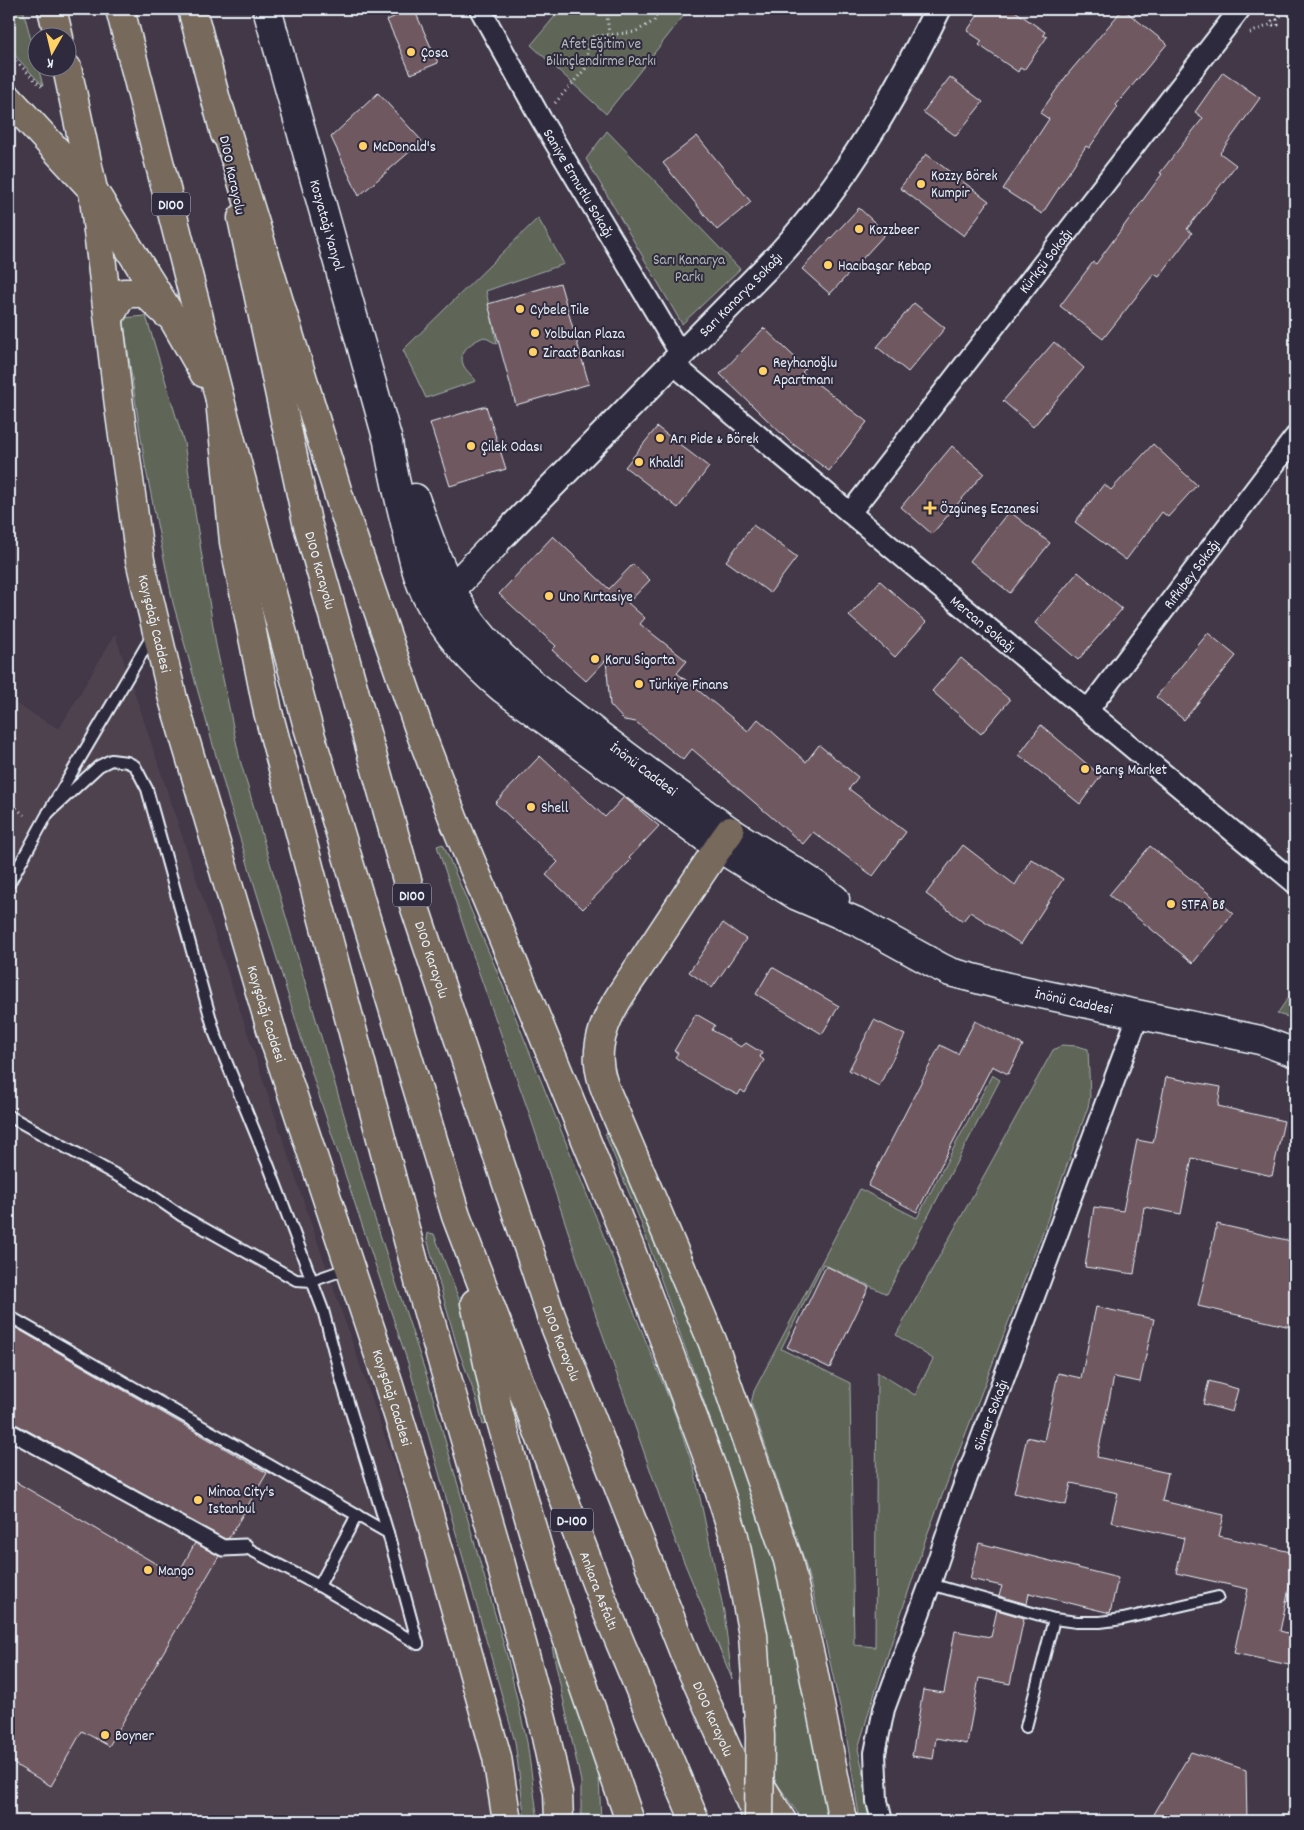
<svg xmlns="http://www.w3.org/2000/svg" width="1304" height="1830" font-family="Dekko,sans-serif">
  <style>
    .built { fill: #50424f }
    .green { fill: #5e6659; stroke: #a3aca8 }
    .building { fill: #705960; stroke: #e8f1f8 }
    .lines { fill: none; stroke-linecap: round; stroke-linejoin: round }
    .service-casing { stroke: #e8f1f8; stroke-width: 14 }
    .pedestrian-casing { stroke: #e8f1f8; stroke-width: 19 }
    .minor-casing { stroke: #e8f1f8; stroke-width: 24 }
    .tertiary-casing { stroke: #e8f1f8; stroke-width: 29 }
    .secondary-casing { stroke: #e8f1f8; stroke-width: 31 }
    .primary-casing { stroke: #e8f1f8; stroke-width: 31 }
    .trunk-casing { stroke: #e8f1f8; stroke-width: 31 }
    .motorway-casing { stroke: #e8f1f8; stroke-width: 31 }
    .path { stroke: #e8f1f8; stroke-width: 3; stroke-dasharray: 1 4; stroke-linecap: butt }
    .service { stroke: #2f2a3d; stroke-width: 10 }
    .pedestrian { stroke: #2f2a3d; stroke-width: 15 }
    .minor { stroke: #2f2a3d; stroke-width: 20 }
    .tertiary { stroke: #2f2a3d; stroke-width: 25 }
    .secondary { stroke: #2f2a3d; stroke-width: 28 }
    .primary { stroke: #77695c; stroke-width: 28 }
    .trunk { stroke: #77695c; stroke-width: 28 }
    .motorway { stroke: #77695c; stroke-width: 28 }
    .motorway-bridge-casing { stroke: #e8f1f8; stroke-width: 31; stroke-linecap: butt }
    .motorway-bridge { stroke: #77695c; stroke-width: 28 }
    .poi-dot { fill: #ffd166; stroke: #2f2a3d; stroke-width: 2 }
    .labels { text-anchor: middle; stroke-width: 4; stroke-linejoin: round; paint-order: stroke }
    .shield { fill: #2f2a3d; stroke: #b0b5c0; stroke-width: 1 }
    .shield-label { font-size: 14px; font-weight: bold; fill: #e8f1f8 }
    .park-label { font-size: 15px; fill: #b1b9b8; stroke: #2f2a3d }
    .poi-label { font-size: 15px; fill: #e8f1f8; stroke: #2f2a3d; text-anchor: start }
    .street-label { font-size: 15px; fill: #e8f1f8; stroke: #2f2a3d }
  </style>
  <rect width="100%" height="100%" fill="#423848"/>
  <filter id="ink" filterUnits="userSpaceOnUse"><feTurbulence type="fractalNoise" baseFrequency=".02" numOctaves="2"/><feDisplacementMap in="SourceGraphic" scale="10" xChannelSelector="R" yChannelSelector="G"/><feConvolveMatrix kernelMatrix="1 2 1 2 8 2 1 2 1" color-interpolation-filters="sRGB"/></filter>
  <g filter="url(#ink)">
    <!-- built -->
    <polygon class="built" points="115,634 301,1194 459,1652 482,1754 492,1821 9,1821 9,700 59,729"/>
    <!-- green -->
    <g class="green">
      <polygon points="9,9 23,9 43,86 9,49"/>
      <polygon points="561,9 689,9 606,114 531,45"/>
      <polygon points="607,131 740,269 682,324 586,159"/>
      <path d="M538 218 564 264 486 291 497 344 484 337C474 341 458 350 463 364 465 370 473 376 476 381L426 398 403 350Z"/>
      <polygon points="146,316 184,443 216,645 240,760 371,1207 427,1377 507,1656 527,1742 538,1821 525,1821 515,1742 408,1363 319,1096 231,809 173,603 145,465 123,318"/>
      <polygon points="443,844 501,981 672,1406 694,1469 724,1612 732,1679 673,1535 592,1304 528,1110 478,970 437,846"/>
      <polygon points="1295,988 1295,1019 1277,1014"/>
      <polygon points="1062,1045 1077,1046 1088,1049 1090,1097 1088,1107 1041,1237 927,1535 870,1708 858,1749 875,1821 860,1821 846,1734 824,1636 804,1559 751,1403 754,1391 860,1189 917,1218 992,1075 1000,1080 887,1294 823,1264 781,1349 850,1383 854,1645 875,1647 877,1372 915,1395 933,1359 896,1335 1053,1050"/>
      <polygon points="609,1131 675,1278 785,1589 831,1821 803,1821 772,1776 746,1541 721,1450 640,1220 605,1134"/>
      <polygon points="428,1233 434,1234 472,1333 481,1370 486,1424 483,1425 476,1398 457,1346 427,1239"/>
      <polygon points="552,1647 560,1648 599,1776 601,1821 581,1821 581,1782"/>
    </g>
    <!-- building -->
    <g class="building">
      <polygon points="412,9 414,9 438,63 411,74 387,20"/>
      <polygon points="982,9 1012,9 1045,32 1043,35 1047,37 1024,70 1020,68 1018,72 979,45 982,41 967,31"/>
      <polygon points="1123,9 1167,44 1116,105 1118,107 1089,148 1086,146 1042,214 1003,189 1049,119 1040,113 1067,75"/>
      <polygon points="1223,72 1260,98 1220,153 1236,165 1187,229 1192,233 1159,277 1154,274 1103,339 1060,306 1093,262 1096,264 1162,174 1160,173 1203,118 1195,112"/>
      <polygon points="950,77 983,102 956,136 923,112"/>
      <polygon points="378,93 422,141 359,196 331,137"/>
      <polygon points="697,136 751,202 717,230 663,163"/>
      <polygon points="926,154 989,201 964,236 900,188"/>
      <polygon points="859,208 886,233 830,294 802,269"/>
      <polygon points="560,283 589,384 516,405 488,304"/>
      <polygon points="914,303 945,328 908,372 877,347"/>
      <polygon points="764,328 806,368 802,372 867,422 829,471 789,441 720,374"/>
      <polygon points="1054,342 1084,368 1033,427 1003,401"/>
      <polygon points="486,406 506,469 450,486 430,423"/>
      <polygon points="657,427 709,467 678,508 625,467"/>
      <polygon points="1153,444 1197,485 1168,517 1162,512 1126,560 1075,522 1104,484 1111,490"/>
      <polygon points="952,446 984,473 932,534 901,507"/>
      <polygon points="1009,511 1050,543 1010,593 970,561"/>
      <polygon points="753,525 797,557 770,593 726,561"/>
      <polygon points="553,536 609,589 633,564 650,580 628,603 645,618 640,624 687,661 677,673 748,731 758,719 806,762 819,745 858,777 849,789 906,832 873,876 813,832 803,844 692,749 683,760 636,722 624,720 610,705 606,660 586,681 552,650 556,646 499,594"/>
      <polygon points="1078,572 1122,609 1078,660 1035,623"/>
      <polygon points="880,581 926,622 895,657 849,616"/>
      <polygon points="1208,633 1236,656 1184,720 1156,697"/>
      <polygon points="961,658 1010,700 981,734 932,691"/>
      <polygon points="1041,725 1101,776 1080,804 1019,755"/>
      <polygon points="540,756 605,817 624,797 659,826 629,858 631,860 583,909 546,875 558,862 495,803"/>
      <polygon points="963,845 1015,885 1031,859 1063,879 1021,944 970,912 963,921 926,894"/>
      <polygon points="1150,846 1233,913 1193,963 1109,895"/>
      <polygon points="723,923 746,939 712,988 689,972"/>
      <polygon points="772,967 839,1006 822,1034 756,994"/>
      <polygon points="696,1014 715,1025 712,1030 741,1047 746,1043 762,1053 760,1057 764,1060 745,1093 741,1090 738,1095 718,1085 694,1071 675,1057 678,1053 674,1051"/>
      <polygon points="874,1020 905,1035 879,1086 849,1070"/>
      <polygon points="975,1021 1023,1045 1008,1074 992,1066 917,1212 868,1186 940,1045 958,1054"/>
      <polygon points="1166,1077 1221,1087 1218,1106 1284,1121 1272,1176 1192,1158 1181,1214 1144,1207 1134,1274 1085,1267 1094,1207 1123,1211 1137,1140 1153,1143"/>
      <polygon points="1217,1224 1295,1242 1295,1328 1198,1306"/>
      <polygon points="826,1266 869,1287 830,1368 787,1347"/>
      <polygon points="1096,1307 1154,1319 1140,1382 1114,1377 1097,1457 1168,1473 1162,1501 1224,1515 1219,1536 1295,1553 1295,1560 1280,1631 1295,1635 1289,1665 1234,1653 1248,1589 1176,1573 1184,1538 1111,1522 1118,1493 1071,1483 1066,1505 1014,1493 1027,1437 1044,1441 1058,1373 1081,1378"/>
      <polygon points="9,1324 267,1473 229,1538 225,1539 14,1423 9,1422"/>
      <polygon points="1209,1381 1238,1389 1232,1412 1203,1404"/>
      <polygon points="9,1478 177,1576 195,1543 219,1556 109,1746 82,1731 51,1786 9,1761"/>
      <polygon points="979,1543 1118,1578 1110,1613 1029,1593 1027,1604 999,1596 1002,1586 970,1579"/>
      <polygon points="997,1610 1024,1618 1010,1684 979,1678 967,1744 936,1738 933,1759 912,1756 923,1690 944,1693 955,1631 991,1637"/>
      <polygon points="1191,1752 1246,1770 1247,1821 1150,1821"/>
    </g>
    <g class="lines">
      <!-- service casing -->
      <g class="service-casing">
        <g id="service">
          <polyline points="48,813 99,766 111,760 127,762 135,766 147,789 215,1034 268,1164 323,1310 342,1382 388,1533 418,1644"/>
          <polyline points="9,884 48,813 152,636"/>
          <polyline points="9,1116 147,1192 182,1216 296,1280 312,1281 349,1268"/>
          <polyline points="9,1316 388,1533"/>
          <polyline points="245,1547 319,1586 418,1644"/>
          <polyline points="930,1584 1054,1619 1077,1622 1100,1622 1123,1619 1218,1597"/>
          <polyline points="319,1586 357,1515"/>
          <polyline points="1026,1727 1054,1619"/>
        </g>
      </g>
      <!-- pedestrian casing -->
      <g class="pedestrian-casing">
        <polyline id="pedestrian" points="9,1431 223,1548 245,1547"/>
      </g>
      <!-- minor casing -->
      <g class="minor-casing">
        <g id="minor">
          <path id="s1" d="M480 9 541 119 681 355"/>
          <path id="s2" d="M672 363 850 513 1295 883"/>
          <path id="s3" d="M850 513 1240 9"/>
          <path id="s4" d="M1088 710 1295 437"/>
          <path id="s5" d="M882 1821 877 1801 875 1753 884 1709 930 1584 960 1496 1138 1016"/>
        </g>
      </g>
      <!-- tertiary casing -->
      <g class="tertiary-casing">
        <g id="tertiary">
          <path id="s6" d="M495 544 780 254C846 182 895 96 938 9"/>
        </g>
      </g>
      <!-- secondary casing -->
      <g class="secondary-casing">
        <g id="secondary">
          <path id="s7" d="M267 9 388 441C392 471 400 501 407 531 412 555 417 579 429 601 447 635 473 664 503 689L718 847 797 896 860 923 940 967 950 972 1008 987 1260 1040 1295 1053"/>
          <path id="s8" d="M415 498C429 538 442 577 465 613 493 655 535 686 574 716 625 755 677 794 730 831 764 854 802 873 835 899"/>
          <polyline points="445,604 450,591 495,544"/>
        </g>
      </g>
      <!-- primary casing -->
      <g class="primary-casing">
        <g id="primary">
          <path id="s9" d="M9 99 93 190 120 414 140 560 173 699 274 1039 385 1373 426 1504 497 1757 507 1821"/>
        </g>
      </g>
      <!-- trunk casing -->
      <g class="trunk-casing">
        <g id="trunk">
          <polyline points="52,9 59,38"/>
          <path id="s10" d="M120 9 220 400 308 727 456 1216 606 1609 695 1821"/>
          <polyline points="192,9 225,134"/>
          <polyline points="67,68 93,190 175,322 204,373"/>
          <path id="s11" d="M242 218 307 522 414 905 551 1316 685 1655 759 1821"/>
          <polyline points="109,318 123,293 145,293 166,313"/>
          <path d="M730 831C702 870 676 912 649 952 634 976 611 1004 603 1031 596 1053 598 1071 606 1091L713 1343 788 1560 811 1660 843 1821"/>
          <polyline points="475,1303 499,1414 548,1583 630,1821"/>
          <polyline points="758,1781 782,1821"/>
        </g>
      </g>
      <!-- motorway casing -->
      <g class="motorway-casing">
        <g id="motorway">
          <polyline points="220,110 341,503 419,729 455,823 540,1027 630,1248 713,1471"/>
          <polyline points="220,400 234,542 268,712 420,1285 498,1553 543,1723 558,1793 559,1821"/>
        </g>
      </g>
      <!-- path -->
      <g class="path">
        <polyline points="609,9 607,16 609,34"/>
        <polyline points="1277,20 1276,19 1272,21 1273,25 1278,25 1277,20 1287,9"/>
        <polyline points="1250,33 1272,24"/>
        <polyline points="9,54 44,89"/>
        <polyline points="555,103 585,69 590,37 635,32 654,21 660,9"/>
        <polyline points="9,738 14,739 9,758"/>
        <polyline points="9,801 24,815"/>
      </g>
      <!-- service -->
      <use href="#service" class="service"/>
      <!-- pedestrian -->
      <use href="#pedestrian" class="pedestrian"/>
      <!-- minor -->
      <use href="#minor" class="minor"/>
      <!-- tertiary -->
      <use href="#tertiary" class="tertiary"/>
      <!-- secondary -->
      <use href="#secondary" class="secondary"/>
      <!-- primary -->
      <use href="#primary" class="primary"/>
      <!-- trunk -->
      <use href="#trunk" class="trunk"/>
      <!-- motorway -->
      <use href="#motorway" class="motorway"/>
      <!-- motorway-bridge casing -->
      <g class="motorway-bridge-casing">
        <polyline id="motorway-bridge" points="713,1471 734,1536 753,1635 760,1736 759,1821"/>
      </g>
      <!-- motorway-bridge -->
      <use href="#motorway-bridge" class="motorway-bridge"/>
    </g>
  </g>
  <!-- markers -->
  <g class="poi-dot">
    <circle cx="411" cy="52" r="5"/>
    <circle cx="363" cy="146" r="5"/>
    <circle cx="921" cy="184" r="5"/>
    <circle cx="859" cy="229" r="5"/>
    <circle cx="828" cy="265" r="5"/>
    <circle cx="520" cy="309" r="5"/>
    <circle cx="535" cy="333" r="5"/>
    <circle cx="533" cy="352" r="5"/>
    <circle cx="763" cy="371" r="5"/>
    <circle cx="660" cy="438" r="5"/>
    <circle cx="471" cy="446" r="5"/>
    <circle cx="639" cy="462" r="5"/>
    <path d="M927.5 500.5h5v5h5v5h-5v5h-5v-5h-5v-5h5z"/>
    <circle cx="549" cy="596" r="5"/>
    <circle cx="595" cy="659" r="5"/>
    <circle cx="639" cy="684" r="5"/>
    <circle cx="1085" cy="769" r="5"/>
    <circle cx="531" cy="807" r="5"/>
    <circle cx="1171" cy="904" r="5"/>
    <circle cx="198" cy="1500" r="5"/>
    <circle cx="148" cy="1570" r="5"/>
    <circle cx="105" cy="1735" r="5"/>
  </g>
  <g class="labels">
    <!-- shield labels -->
    <g class="shield">
      <rect x="152" y="192.5" width="38" height="23" rx="4"/>
      <rect x="393" y="883.5" width="38" height="23" rx="4"/>
      <rect x="551" y="1508.5" width="42" height="23" rx="4"/>
    </g>
    <g class="shield-label">
      <text x="171" y="209">D100</text>
      <text x="412" y="900">D100</text>
      <text x="572" y="1525">D-100</text>
    </g>
    <!-- park labels -->
    <g class="park-label">
      <text x="601" y="48">Afet Eğitim ve<tspan x="601" dy="17">Bilinçlendirme Parkı</tspan></text>
      <text x="689" y="264">Sarı Kanarya<tspan x="689" dy="17">Parkı</tspan></text>
    </g>
    <!-- poi labels -->
    <g class="poi-label">
      <text x="421" y="57">Çosa</text>
      <text x="373" y="151">McDonald's</text>
      <text x="931" y="180">Kozzy Börek<tspan x="931" dy="17">Kumpir</tspan></text>
      <text x="869" y="234">Kozzbeer</text>
      <text x="838" y="270">Hacıbaşar Kebap</text>
      <text x="530" y="314">Cybele Tile</text>
      <text x="545" y="338">Yolbulan Plaza</text>
      <text x="543" y="357">Ziraat Bankası</text>
      <text x="773" y="367">Reyhanoğlu<tspan x="773" dy="17">Apartmanı</tspan></text>
      <text x="670" y="443">Arı Pide &amp; Börek</text>
      <text x="481" y="451">Çilek Odası</text>
      <text x="649" y="467">Khaldi</text>
      <text x="940" y="513">Özgüneş Eczanesi</text>
      <text x="559" y="601">Uno Kırtasiye</text>
      <text x="605" y="664">Koru Sigorta</text>
      <text x="649" y="689">Türkiye Finans</text>
      <text x="1095" y="774">Barış Market</text>
      <text x="541" y="812">Shell</text>
      <text x="1181" y="909">STFA B8</text>
      <text x="208" y="1496">Minoa City's<tspan x="208" dy="17">Istanbul</tspan></text>
      <text x="158" y="1575">Mango</text>
      <text x="115" y="1740">Boyner</text>
    </g>
    <!-- street labels -->
    <g class="street-label">
      <text transform="translate(233 175) rotate(78)" y="5">D100 Karayolu</text>
      <text dy="5" stroke="none"><textPath href="#s1" startOffset="200">Saniye Ermutlu Sokağı</textPath></text>
      <text dy="5" stroke="none"><textPath href="#s7" startOffset="224">Kozyatağı Yanyol</textPath></text>
      <text dy="5" stroke="none"><textPath href="#s3" startOffset="319">Kürkçü Sokağı</textPath></text>
      <text dy="5" stroke="none"><textPath href="#s6" startOffset="350">Sarı Kanarya Sokağı</textPath></text>
      <text dy="5" stroke="none"><textPath href="#s11" startOffset="361">D100 Karayolu</textPath></text>
      <text dy="5" stroke="none"><textPath href="#s4" startOffset="171">Rıfkıbey Sokağı</textPath></text>
      <text dy="5" stroke="none"><textPath href="#s2" startOffset="406">Mercan Sokağı</textPath></text>
      <text dy="5" stroke="none"><textPath href="#s9" startOffset="562">Kayışdağı Caddesi</textPath></text>
      <text dy="5" stroke="none"><textPath href="#s8" startOffset="364">İnönü Caddesi</textPath></text>
      <text dy="5" stroke="none"><textPath href="#s11" startOffset="766">D100 Karayolu</textPath></text>
      <text dy="5" stroke="none"><textPath href="#s7" startOffset="1388">İnönü Caddesi</textPath></text>
      <text dy="5" stroke="none"><textPath href="#s9" startOffset="968">Kayışdağı Caddesi</textPath></text>
      <text dy="5" stroke="none"><textPath href="#s11" startOffset="1171">D100 Karayolu</textPath></text>
      <text dy="5" stroke="none"><textPath href="#s9" startOffset="1372">Kayışdağı Caddesi</textPath></text>
      <text dy="5" stroke="none"><textPath href="#s5" startOffset="426">Sümer Sokağı</textPath></text>
      <text dy="5" stroke="none"><textPath href="#s10" startOffset="1654">Ankara Asfaltı</textPath></text>
      <text dy="5" stroke="none"><textPath href="#s11" startOffset="1576">D100 Karayolu</textPath></text>
    </g>
  </g>
  <!-- margin -->
  <rect width="1304" height="1830" fill="none" stroke="#2f2a3d" stroke-width="30"/>
  <rect x="15" y="15" width="1274" height="1800" fill="none" stroke="#e8f1f8" stroke-width="2" filter="url(#ink)"/>
  <!-- north arrow -->
  <g transform="translate(52 52) rotate(188)"><circle r="24" fill="#2f2a3d" stroke="#797a88"/>
  <path d="M0-4L9 19L0 12L-9 19Z" fill="#ffd166"/>
  <text y="-8" font-size="14" font-weight="bold" text-anchor="middle" fill="#e8f1f8">K</text>
  </g>
</svg>
